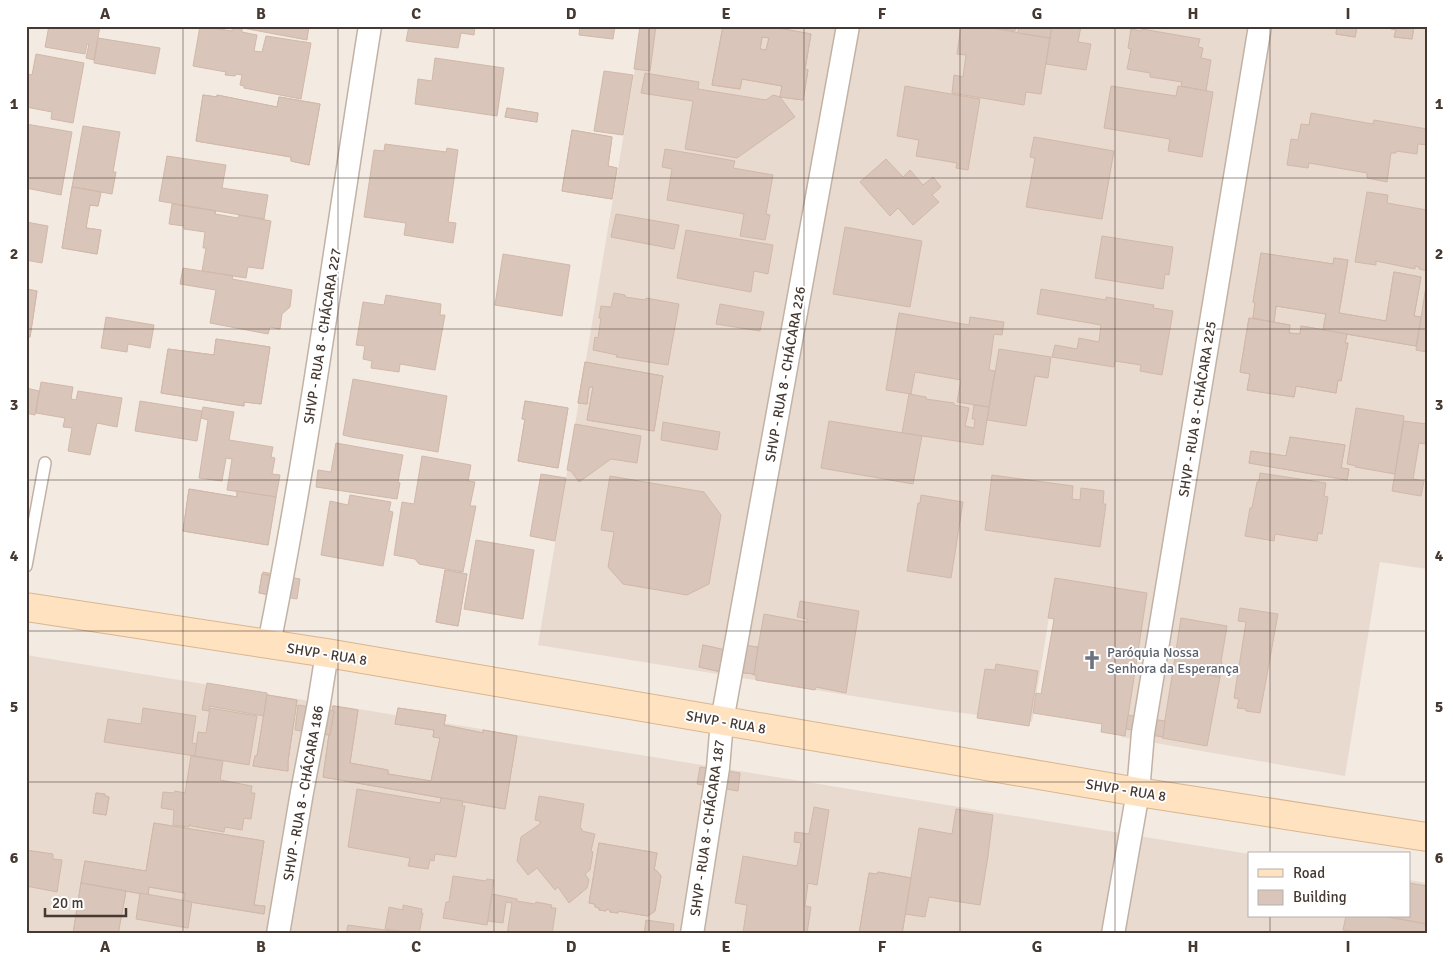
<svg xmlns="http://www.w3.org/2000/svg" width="1453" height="960" font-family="Signika,sans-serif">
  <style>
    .residential { fill: #e8dacf }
    .building { fill: #d9c5b9; stroke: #d1b8a9; fill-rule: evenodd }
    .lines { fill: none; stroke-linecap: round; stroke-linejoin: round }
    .lane-casing { stroke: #c2b2a6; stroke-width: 14 }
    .street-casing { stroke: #c2b2a6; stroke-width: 25 }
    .secondary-casing { stroke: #dbb68e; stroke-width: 30 }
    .lane { stroke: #fff; stroke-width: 11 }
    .street { stroke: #fff; stroke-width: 22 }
    .secondary { stroke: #ffe2c0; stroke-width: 28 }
    .grid { fill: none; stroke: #453932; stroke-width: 1; stroke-opacity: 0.55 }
    .labels { text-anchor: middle; stroke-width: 4; stroke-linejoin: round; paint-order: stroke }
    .street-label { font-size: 14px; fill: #453932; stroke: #fff }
    .worship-label { font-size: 14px; fill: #5b616d; stroke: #fff; text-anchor: start }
    .neatline { fill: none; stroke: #453932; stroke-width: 2 }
    .grid-label { font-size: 16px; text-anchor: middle; font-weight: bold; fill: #453932 }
  </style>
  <rect width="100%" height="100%" fill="#f3eae2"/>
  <!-- residential -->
  <g class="residential">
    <polygon points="642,26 1427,26 1427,569 1380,562 1345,776 1121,737 1144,594 1055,580 1032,722 940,710 538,645"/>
    <polygon points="26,655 1249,854 1249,916 1409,916 1409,880 1427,883 1427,934 26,934"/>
  </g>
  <!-- building -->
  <g class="building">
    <polygon points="49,26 100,26 94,60 86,58 89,44 87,44 85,54 45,47"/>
    <polygon points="200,26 232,31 232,27 242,29 242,32 257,35 254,51 262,52 266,36 311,43 301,99 244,88 244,86 240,85 242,75 236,74 235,76 225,75 226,72 193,66"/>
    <polygon points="232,26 309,26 307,40"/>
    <polygon points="409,26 475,26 474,35 461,33 458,48 406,41"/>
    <polygon points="580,26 615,26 613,39 579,35"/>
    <polygon points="640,26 656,26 650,71 634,69"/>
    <path d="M723 26H767L811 34 805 69 808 70 803 100 780 97 782 86 742 79 740 89 712 85ZM762 37 769 38 766 50 760 49Z"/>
    <path d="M723 26H767L811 34 805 69 808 70 803 100 780 97 782 86 742 79 740 89 712 85ZM762 37 769 38 766 50 760 49Z"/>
    <polygon points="961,26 980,26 1050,38 1041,94 1026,92 1024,105 952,93 954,75 963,77 966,55 957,54"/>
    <polygon points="986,26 1016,26 1015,31"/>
    <polygon points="1019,26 1052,26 1050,38 1018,33"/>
    <polygon points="1052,26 1081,26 1078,42 1091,44 1086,70 1046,64"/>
    <polygon points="1337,26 1357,26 1355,37 1336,34"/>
    <polygon points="1337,26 1357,26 1355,37 1336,34"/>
    <polygon points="1392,26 1414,26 1412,39 1394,37 1396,30 1391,29"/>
    <polygon points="1392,26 1414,26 1412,39 1394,37 1396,30 1391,29"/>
    <polygon points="1131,29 1141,31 1142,29 1200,39 1198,47 1203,48 1201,58 1211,60 1206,91 1181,86 1182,82 1150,77 1150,73 1127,69 1131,49 1128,48"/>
    <polygon points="98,38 160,48 155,74 94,63"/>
    <polygon points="36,54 84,63 73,123 51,119 52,112 26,107 27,74 32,75"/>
    <polygon points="435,58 504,68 497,116 415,104 418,79 432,81"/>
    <polygon points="604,71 633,75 623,135 594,131"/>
    <polygon points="645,73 699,82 698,89 766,100 773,95 780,97 795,117 737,158 685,149 693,101 641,93"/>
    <polygon points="905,86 980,99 968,170 956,168 957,163 916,156 919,140 897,136"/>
    <polygon points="1111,86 1176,96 1178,86 1213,92 1202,157 1168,151 1170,139 1104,128"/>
    <polygon points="203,95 217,97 217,95 277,107 279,97 320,104 309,165 291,161 291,157 196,141"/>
    <polygon points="203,95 217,97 217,95 277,107 279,97 320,104 309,165 291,161 291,157 196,141"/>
    <polygon points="507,108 538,113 537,122 505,117"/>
    <polygon points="507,108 538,113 537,122 505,117"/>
    <polygon points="1311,113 1373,124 1374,120 1427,129 1427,145 1418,144 1417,154 1396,151 1396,153 1391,153 1387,182 1367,178 1367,173 1309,163 1308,168 1287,165 1291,139 1298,140 1301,124 1309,125"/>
    <polygon points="26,124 72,132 61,195 26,188"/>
    <polygon points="83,126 120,132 113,172 116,172 112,194 72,187"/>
    <polygon points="572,130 612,137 608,166 617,168 612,199 562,191"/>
    <polygon points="572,130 612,137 608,166 617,168 612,199 562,191"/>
    <polygon points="1034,137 1114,151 1102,219 1026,207 1035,158 1030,157"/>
    <polygon points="385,144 446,152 447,148 458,150 448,222 456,223 453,243 404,235 406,223 364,217 374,150 384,151"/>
    <polygon points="665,149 735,161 733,168 773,175 766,214 770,215 765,240 740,236 744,214 667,200 672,169 662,167"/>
    <polygon points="167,156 226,165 222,188 268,195 264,219 159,201"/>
    <polygon points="886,159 903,177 910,170 923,185 933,177 941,187 932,195 939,202 913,225 898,208 890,216 860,182"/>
    <polygon points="72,187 101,192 98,206 90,205 86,228 101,230 97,254 62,248"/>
    <polygon points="72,187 101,192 98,206 90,205 86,228 101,230 97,254 62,248"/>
    <polygon points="1367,192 1388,195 1387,203 1427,210 1427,271 1419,269 1419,267 1415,266 1415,269 1376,261 1376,265 1355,262"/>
    <polygon points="172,204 216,211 215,214 238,218 239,215 271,221 263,269 248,267 246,278 202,271 206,248 203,248 205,232 184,229 184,226 169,224"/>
    <polygon points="616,214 679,225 674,249 611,237"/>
    <polygon points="26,222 48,226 42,263 26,260"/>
    <polygon points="845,227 922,241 910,307 833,294"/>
    <polygon points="686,230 773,245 768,274 754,271 751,292 677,278"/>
    <polygon points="1102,236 1173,247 1169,275 1165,274 1163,289 1095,278"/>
    <polygon points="1261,253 1333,264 1334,258 1348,260 1339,313 1386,321 1394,272 1421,277 1414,316 1421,317 1416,346 1323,330 1326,314 1276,306 1274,322 1253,318 1255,303 1253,302"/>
    <polygon points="1261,253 1333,264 1334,258 1348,260 1339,313 1386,321 1394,272 1421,277 1414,316 1421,317 1416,346 1323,330 1326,314 1276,306 1274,322 1253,318 1255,303 1253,302"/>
    <polygon points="503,254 570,265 562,316 495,305"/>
    <polygon points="183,268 233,276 232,279 292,290 290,307 282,314 280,329 270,327 268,334 210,323 216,290 180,284"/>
    <polygon points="1426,286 1427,286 1427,352 1416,350"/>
    <polygon points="26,289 37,291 30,337 26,336"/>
    <polygon points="26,289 37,291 30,337 26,336"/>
    <polygon points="1041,289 1106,300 1106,297 1154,305 1153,308 1173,311 1162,375 1140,371 1141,365 1115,361 1114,367 1052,357 1055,345 1077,349 1079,338 1099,342 1101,325 1037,314"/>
    <polygon points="614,293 625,295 625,297 645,300 646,298 679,304 668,365 616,357 617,355 593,350 595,337 598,338 601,318 599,318 601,306 611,307"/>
    <polygon points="386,295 441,304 440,315 445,315 435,370 400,364 399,372 371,368 372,361 363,359 365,346 356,345 363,302 384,305"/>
    <polygon points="720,304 764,312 760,331 716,324"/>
    <polygon points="899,313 969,325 970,317 1004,322 1002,335 994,334 989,370 995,371 989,407 957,402 961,380 915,372 911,394 886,390"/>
    <polygon points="106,317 154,325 150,348 128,344 127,352 101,348"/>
    <polygon points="1249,318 1290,325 1289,333 1300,334 1301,326 1347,334 1345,343 1348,343 1341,381 1338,380 1336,393 1296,386 1294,397 1247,390 1250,374 1240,372"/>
    <polygon points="1249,318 1290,325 1289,333 1300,334 1301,326 1347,334 1345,343 1348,343 1341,381 1338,380 1336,393 1296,386 1294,397 1247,390 1250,374 1240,372"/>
    <polygon points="216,339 270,347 261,404 244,402 244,406 161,393 168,349 214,355"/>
    <polygon points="216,339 270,347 261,404 244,402 244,406 161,393 168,349 214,355"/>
    <polygon points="999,349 1051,357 1048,378 1035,376 1026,426 987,420"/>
    <polygon points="585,362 663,376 654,431 587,420 593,387 589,387 587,404 578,403"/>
    <polygon points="585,362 663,376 654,431 587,420 593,387 589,387 587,404 578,403"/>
    <polygon points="353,379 447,396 438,452 351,437 343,435"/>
    <polygon points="41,382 73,387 71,399 76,400 78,391 122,398 117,427 97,423 90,455 68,451 72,428 63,427 65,418 36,413"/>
    <polygon points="26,388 39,391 35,415 26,413"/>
    <polygon points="909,394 926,397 926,399 954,403 954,405 969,408 965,426 974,428 975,419 972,419 974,405 989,407 983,445 902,433"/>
    <polygon points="140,401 202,411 197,441 135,431"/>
    <polygon points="525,401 568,408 558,468 518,461 525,419 522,419"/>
    <polygon points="525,401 568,408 558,468 518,461 525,419 522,419"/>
    <polygon points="203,407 234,412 229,440 273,447 271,457 275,458 272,474 280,475 276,497 227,490 232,459 226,458 222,481 199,478 208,420 201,418"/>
    <polygon points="1356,408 1404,416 1395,474 1355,467 1356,466 1347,464"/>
    <polygon points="829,421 922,436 913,484 821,468"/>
    <polygon points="1404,421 1427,424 1427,444 1419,443 1413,479 1424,481 1421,496 1392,491"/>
    <polygon points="663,422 720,432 717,450 661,440"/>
    <polygon points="575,424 641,436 637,463 611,459 579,482 571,471 567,470"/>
    <polygon points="1290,437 1345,445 1341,468 1349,469 1347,480 1249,463 1251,451 1286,456"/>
    <polygon points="1290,437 1345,445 1341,468 1349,469 1347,480 1249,463 1251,451 1286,456"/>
    <polygon points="336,443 403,455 398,482 400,483 397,499 316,487 318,470 331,472"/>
    <polygon points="422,456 471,465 468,481 475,482 470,506 476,506 463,572 419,564 415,559 394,555 402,502 414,504"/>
    <polygon points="1260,473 1326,483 1324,496 1328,497 1322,534 1318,533 1317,541 1275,534 1274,541 1245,536 1250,508 1252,508 1257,482 1259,482"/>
    <polygon points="541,474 566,478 555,541 530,536"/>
    <polygon points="992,475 1073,486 1072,499 1080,500 1081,488 1104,491 1103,504 1106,504 1100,547 985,530"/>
    <polygon points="610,476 704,492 721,515 709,584 687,595 623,584 608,567 614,532 601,530"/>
    <polygon points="189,489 237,497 237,491 276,497 268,545 183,531"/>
    <polygon points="189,489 237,497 237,491 276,497 268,545 183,531"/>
    <polygon points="350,495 391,502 389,511 393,512 383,566 321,555 330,501 348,505"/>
    <polygon points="921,495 963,502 951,578 907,571 918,503 920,503"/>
    <polygon points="476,540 534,550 523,619 464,609"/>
    <polygon points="445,570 467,574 458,626 436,622"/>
    <polygon points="445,570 467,574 458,626 436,622"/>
    <polygon points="263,572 300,579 297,599 260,593"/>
    <polygon points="262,574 272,576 271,595 259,593"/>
    <polygon points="262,574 272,576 271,595 259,593"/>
    <polygon points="1055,578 1147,593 1125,736 1101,732 1102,724 1033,713 1036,693 1041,694 1054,619 1048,618"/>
    <polygon points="800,601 859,611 846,693 816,687 815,690 756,680 756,675 753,675 764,614 807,622 807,619 797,617"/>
    <polygon points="1240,608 1278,614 1260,713 1246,711 1246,709 1237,708 1239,699 1234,698 1246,622 1238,621"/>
    <polygon points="1181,618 1227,626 1221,662 1222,663 1220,677 1173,670"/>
    <polygon points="703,645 725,650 721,672 699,667"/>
    <polygon points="703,645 725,650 721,672 699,667"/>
    <polygon points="741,645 758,647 754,674 737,672"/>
    <polygon points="741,645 758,647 754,674 737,672"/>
    <polygon points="996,664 1038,671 1029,726 977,718 985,669 995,670"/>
    <polygon points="1173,670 1220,677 1207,746 1162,738"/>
    <polygon points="207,683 267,693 264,716 209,706 209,711 202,710"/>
    <polygon points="267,695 297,700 288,761 288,771 253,766 255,756 257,756"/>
    <polygon points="267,695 297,700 288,761 288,771 253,766 255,756 257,756"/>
    <polygon points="298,705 333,711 329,735 295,730"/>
    <polygon points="333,706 358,710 350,763 388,770 388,774 431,781 440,738 433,737 434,730 395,724 398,708 446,715 444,725 483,733 483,730 517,736 505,809 323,777"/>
    <polygon points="333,706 358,710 350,763 388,770 388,774 431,781 440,738 433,737 434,730 395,724 398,708 446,715 444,725 483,733 483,730 517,736 505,809 323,777"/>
    <polygon points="143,708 196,716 192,743 197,744 195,756 104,742 108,719 141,724"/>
    <polygon points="210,708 257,716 249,765 195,756 198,732 206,733"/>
    <polygon points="317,708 334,711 330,735 313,732"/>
    <polygon points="317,708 334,711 330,735 313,732"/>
    <polygon points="1128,715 1165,721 1163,737 1131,732 1132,730 1126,729"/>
    <polygon points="191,756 223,761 220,780 252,786 251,793 255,793 251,819 244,818 242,830 225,827 224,832 191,826 190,824 189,827 173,825 174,810 161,808 163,792 174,793 175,791 185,793"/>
    <polygon points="700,767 740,773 738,791 697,784"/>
    <polygon points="357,789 440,803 441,798 463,801 462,806 465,806 456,857 435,854 434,861 430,860 428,869 408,866 410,858 348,847"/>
    <polygon points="96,793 105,794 105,796 109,797 106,815 93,813"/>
    <polygon points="96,793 105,794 105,796 109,797 106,815 93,813"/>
    <polygon points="539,796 584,804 580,828 582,829 582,831 595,834 591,851 593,852 590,870 585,874 589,880 587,888 569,903 558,887 555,890 537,868 528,875 517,861 521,837 540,824 540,821 535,820"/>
    <polygon points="814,807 829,810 817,885 808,883 805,906 811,907 807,933 809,934 743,933 747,905 735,903 743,856 797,866 801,843 794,842 795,832 809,834"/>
    <polygon points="956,809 993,815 988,856 980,905 929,897 925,917 905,914 919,828 952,834"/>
    <polygon points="154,823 264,841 254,905 265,906 264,914 184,901 185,893 149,887 148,895 81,883 85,861 146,871"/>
    <polygon points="154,823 264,841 254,905 265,906 264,914 184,901 185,893 149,887 148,895 81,883 85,861 146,871"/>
    <polygon points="599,843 657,853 654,870 656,870 661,876 655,911 648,916 618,911 618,913 610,912 610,910 607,909 606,911 599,910 599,908 595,907 595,904 589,903"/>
    <polygon points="599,843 657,853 654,870 656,870 661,876 655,911 648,916 618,911 618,913 610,912 610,910 607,909 606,911 599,910 599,908 595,907 595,904 589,903"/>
    <polygon points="26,850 53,854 53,859 62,860 57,892 26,886"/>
    <polygon points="878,872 911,878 902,934 859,934 869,873 877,874"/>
    <polygon points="878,872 911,878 902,934 859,934 869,873 877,874"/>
    <polygon points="453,876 486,881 487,879 494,880 487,925 443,918 446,902 449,902"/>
    <polygon points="81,883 126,891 118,934 73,934"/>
    <polygon points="81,883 126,891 118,934 73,934"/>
    <polygon points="1409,883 1427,886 1427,924 1382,916 1409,916"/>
    <polygon points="140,893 192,902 188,928 136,919"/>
    <polygon points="492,894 517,899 517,901 535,904 536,902 552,905 551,908 556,908 552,934 507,934 512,903 506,902 503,923 488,921"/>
    <polygon points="403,905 422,909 421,913 423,913 419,934 385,929 389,907 403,910"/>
    <polygon points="1346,916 1382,916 1427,924 1427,934 1372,934 1343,930"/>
    <polygon points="646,920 674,924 673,934 644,934"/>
    <polygon points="348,925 407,933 407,934 346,934"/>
  </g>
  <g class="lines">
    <!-- lane casing -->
    <g class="lane-casing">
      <polyline id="lane" points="26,566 45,463"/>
    </g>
    <!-- street casing -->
    <g class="street-casing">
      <g id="street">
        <path d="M269 644C310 440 337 232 370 26"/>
        <polyline points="278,934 302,792 319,703 327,653"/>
        <polyline points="692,934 718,768 722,721 848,26"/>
        <polyline points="1113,934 1138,792 1143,733 1260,26"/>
      </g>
    </g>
    <!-- secondary casing -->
    <g class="secondary-casing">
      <polyline id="secondary" points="26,607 327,653 1138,792 1427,837"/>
    </g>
    <!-- lane -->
    <use href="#lane" class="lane"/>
    <!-- street -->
    <use href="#street" class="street"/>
    <!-- secondary -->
    <use href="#secondary" class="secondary"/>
  </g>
  <!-- grid -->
  <path class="grid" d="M183 26V934M338 26V934M494 26V934M649 26V934M804 26V934M960 26V934M1115 26V934M1270 26V854M26 178H1427M26 329H1427M26 480H1427M26 631H1427M26 782H1427M1270 916V934"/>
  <!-- icons -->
  <defs>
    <g id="church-bare" transform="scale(1.5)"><path d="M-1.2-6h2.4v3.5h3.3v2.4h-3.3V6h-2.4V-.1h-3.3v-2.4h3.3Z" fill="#6b7280" stroke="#fff" stroke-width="2.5" paint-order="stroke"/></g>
  </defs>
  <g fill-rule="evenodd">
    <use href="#church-bare" x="1092" y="660"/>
  </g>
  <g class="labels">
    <!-- street labels -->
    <g class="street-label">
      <text transform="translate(322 336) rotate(-81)" y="5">SHVP - RUA 8 - CHÁCARA 227</text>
      <text transform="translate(785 374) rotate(-80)" y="5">SHVP - RUA 8 - CHÁCARA 226</text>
      <text transform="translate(1197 409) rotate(-81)" y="5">SHVP - RUA 8 - CHÁCARA 225</text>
      <text transform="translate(327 654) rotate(9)" y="5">SHVP - RUA 8</text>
      <text transform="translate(726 722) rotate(10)" y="5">SHVP - RUA 8</text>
      <text transform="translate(1126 790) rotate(9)" y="5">SHVP - RUA 8</text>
      <text transform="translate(303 793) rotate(-80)" y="5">SHVP - RUA 8 - CHÁCARA 186</text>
      <text transform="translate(707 828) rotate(-82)" y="5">SHVP - RUA 8 - CHÁCARA 187</text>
    </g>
    <!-- worship labels -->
    <g class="worship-label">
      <text x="1107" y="657">Paróquia Nossa<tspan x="1107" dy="16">Senhora da Esperança</tspan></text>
    </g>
  </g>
  <!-- border -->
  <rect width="1453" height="960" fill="none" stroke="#ffffff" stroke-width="55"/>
  <!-- legend -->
  <rect x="1248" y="852" width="162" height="65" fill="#ffffff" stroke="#b5b0ad"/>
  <rect x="1258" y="869" width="25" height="8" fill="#ffe2c0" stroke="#b5b0ad"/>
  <text x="1293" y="878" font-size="15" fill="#453932">Road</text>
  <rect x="1258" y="890" width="25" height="15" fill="#d9c5b9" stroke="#b5b0ad"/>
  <text x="1293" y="902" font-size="15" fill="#453932">Building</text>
  <!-- scale -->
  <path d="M45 908v8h81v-8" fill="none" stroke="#453932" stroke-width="2.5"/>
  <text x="52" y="908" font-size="15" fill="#453932" stroke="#ffffff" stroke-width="4" paint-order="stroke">20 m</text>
  <rect x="28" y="28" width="1398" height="904" class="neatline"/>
  <g class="grid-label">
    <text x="105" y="19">A</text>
    <text x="261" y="19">B</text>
    <text x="416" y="19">C</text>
    <text x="571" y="19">D</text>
    <text x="726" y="19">E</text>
    <text x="882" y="19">F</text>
    <text x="1037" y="19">G</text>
    <text x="1193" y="19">H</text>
    <text x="1348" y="19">I</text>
    <text x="14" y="109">1</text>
    <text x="1439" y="109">1</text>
    <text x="14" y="259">2</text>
    <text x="1439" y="259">2</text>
    <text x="14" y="410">3</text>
    <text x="1439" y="410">3</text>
    <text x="14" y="561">4</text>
    <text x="1439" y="561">4</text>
    <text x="14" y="712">5</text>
    <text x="1439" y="712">5</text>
    <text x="14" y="863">6</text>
    <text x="1439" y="863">6</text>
    <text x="105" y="952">A</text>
    <text x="261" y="952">B</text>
    <text x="416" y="952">C</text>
    <text x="571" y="952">D</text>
    <text x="726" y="952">E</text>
    <text x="882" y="952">F</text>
    <text x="1037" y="952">G</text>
    <text x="1193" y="952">H</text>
    <text x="1348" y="952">I</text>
  </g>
</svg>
